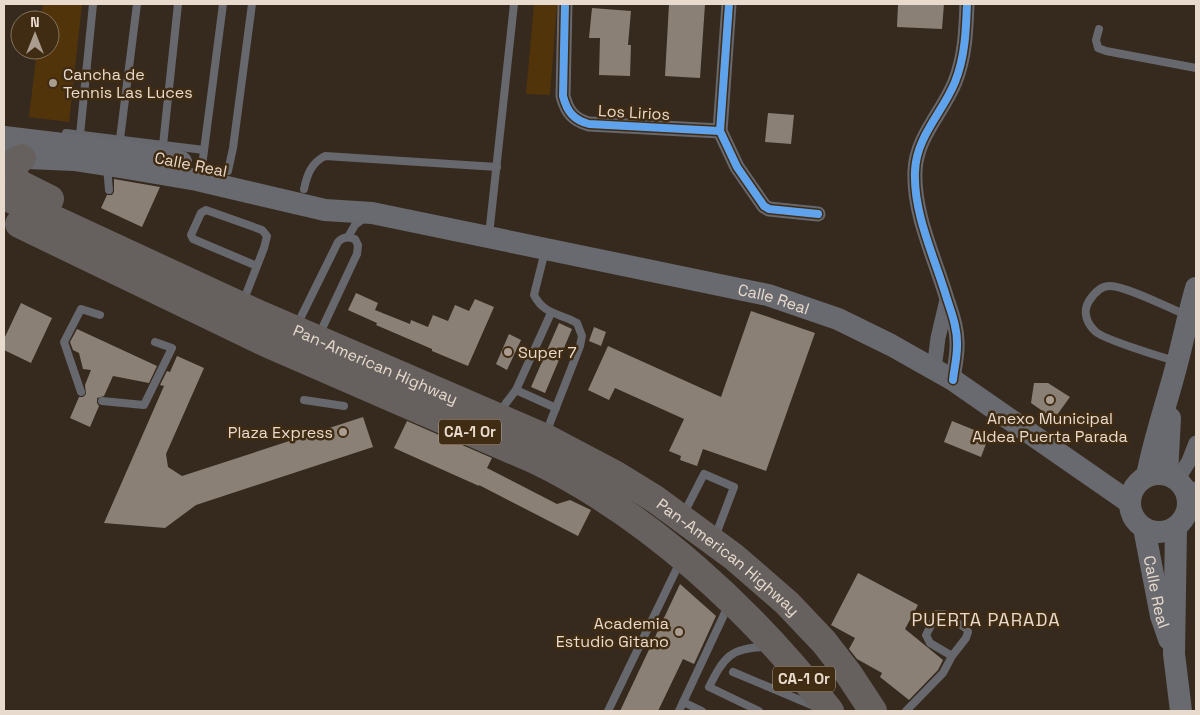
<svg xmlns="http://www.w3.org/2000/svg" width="1200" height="715" font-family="'Space Grotesk',sans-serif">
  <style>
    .green { fill: #52340b }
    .building { fill: #8b8075 }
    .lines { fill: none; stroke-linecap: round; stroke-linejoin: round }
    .lane { stroke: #67676e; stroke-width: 8 }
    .street { stroke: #67676e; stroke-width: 15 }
    .secondary { stroke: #696a6f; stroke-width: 22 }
    .highway { stroke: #66615f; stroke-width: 28 }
    .cycleway-casing { stroke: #402b13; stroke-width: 11 }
    .cycleway { stroke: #60a3ed; stroke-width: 8 }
    .poi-dot { fill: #aa9c8f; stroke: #402b13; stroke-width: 2 }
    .labels { text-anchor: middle; stroke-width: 5; stroke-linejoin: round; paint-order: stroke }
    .shield { fill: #402b13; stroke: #b6a694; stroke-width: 1 }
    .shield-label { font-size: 15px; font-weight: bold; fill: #e8dacc }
    .poi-label { font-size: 16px; fill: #e8dacc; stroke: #402b13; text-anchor: start }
    .street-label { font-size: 16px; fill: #e8dacc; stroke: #402b13 }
    .neighbourhood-label { font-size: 18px; letter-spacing: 1px; fill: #e8dacc; stroke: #402b13 }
  </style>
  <rect width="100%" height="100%" fill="#362a1e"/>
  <!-- green -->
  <g class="green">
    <polygon points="43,4 82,4 69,122 29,117 37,50 50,50 50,20 41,20"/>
    <polygon points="534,4 557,4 550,95 526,94"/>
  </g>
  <!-- building -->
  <g class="building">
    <polygon points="669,4 705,4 700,78 665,76"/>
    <polygon points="898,4 944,4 942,29 897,27"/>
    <polygon points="592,8 631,11 628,45 631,45 630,76 599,75 600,38 589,38"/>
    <polygon points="768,113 794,115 791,144 765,142"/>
    <polygon points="114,179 160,187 142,227 101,208 107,195 112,195 114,192"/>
    <polygon points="356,293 378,303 375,310 410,324 411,320 428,327 433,315 448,321 455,305 469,311 475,299 494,307 468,366 432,351 432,349 376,325 377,323 348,310"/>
    <polygon points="21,303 52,318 31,363 4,350 4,339"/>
    <polygon points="751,311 815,333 766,471 703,449 697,466 680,460 681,456 669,451 684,419 615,388 609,400 588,390 608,346 721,397"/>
    <polygon points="559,323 572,329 545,393 531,387"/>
    <polygon points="594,327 606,332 601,346 589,341"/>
    <polygon points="77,329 157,366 149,383 113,376 104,396 97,398 97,403 99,406 90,427 70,418 79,397 83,397 86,394 85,385 91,370 83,369 79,353 73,350 70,342"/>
    <polygon points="509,334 521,340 507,370 496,364"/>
    <polygon points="177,356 204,368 166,454 168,467 182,476 363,417 373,447 196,505 165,528 104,523 164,386 160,385 167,371 170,372"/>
    <polygon points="1034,383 1048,383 1070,397 1054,419 1031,403"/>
    <polygon points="407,421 492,458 487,468 557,504 570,500 591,510 578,536 479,485 479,486 394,448"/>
    <polygon points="952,421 989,436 981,457 944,442"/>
    <polygon points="858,573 918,605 905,629 943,660 938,670 909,700 880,677 882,673 857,659 849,649 855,638 831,625"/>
    <polygon points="680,584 716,616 694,664 683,659 658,711 620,711"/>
  </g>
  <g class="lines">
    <!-- lane -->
    <g class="lane">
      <polyline points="1099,29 1096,40 1098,48 1106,51 1196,68"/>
      <polyline points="66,133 204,150"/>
      <polyline points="80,135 93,4"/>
      <polyline points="120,139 137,4"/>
      <polyline points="163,145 178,4"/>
      <polyline points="202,166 223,4"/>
      <polyline points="107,167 109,190"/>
      <polyline points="228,171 233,148 252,4"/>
      <path d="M304 189C307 175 311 163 325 156L497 167"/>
      <polyline points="489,235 514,4"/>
      <polyline points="348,237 355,225 364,218"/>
      <path d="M545 251 534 295C544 315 560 313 577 323L582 336 580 346 546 433"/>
      <polyline points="243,302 264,248 267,236 262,230 206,210 201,213 191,235 193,239 257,266"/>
      <path d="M297 325 338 242C344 236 348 237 355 239L358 245 357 254 319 335"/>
      <path d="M1176 361C1161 357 1106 340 1096 332 1087 324 1082 312 1089 301 1094 293 1101 286 1110 286 1126 286 1169 308 1186 315"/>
      <polyline points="516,390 556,408"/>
      <polyline points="81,392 64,342 81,309 100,315"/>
      <polyline points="304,400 344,406"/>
      <polyline points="102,401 144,405 172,348 155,342"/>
      <polyline points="500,413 506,403 516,390 551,313"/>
      <polyline points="683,515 704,474 734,487 715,537"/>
      <polyline points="733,672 814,706"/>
      <polyline points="683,702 702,711"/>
      <polyline points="608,711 680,562"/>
      <polyline points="679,711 729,604"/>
      <path d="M759 711 709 687C724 657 731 647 767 647"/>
      <polyline points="906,711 943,673 952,656 966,638 968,632 967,629 944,614 937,614 926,635 930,643 952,656"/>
    </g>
    <!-- street -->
    <g class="street">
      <path d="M565 4 563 96C567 112 574 120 589 124L720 131"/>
      <polyline points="729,4 720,131 737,167 764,206 769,209 818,214"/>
      <polyline points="934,369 938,338 947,300"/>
      <path d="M953 380C954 369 957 358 957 347 958 330 952 314 947 299 935 258 913 214 915 171 916 137 943 112 955 82 965 57 966 31 967 4"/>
      <polyline points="1177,480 1189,461 1196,443"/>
      <polyline points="1188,500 1196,489"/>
    </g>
    <!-- secondary -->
    <g class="secondary">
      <polyline points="4,137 130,152 181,162"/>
      <path id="s1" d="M6 157 74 160 126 168 197 180 325 210 372 213 768 295 838 319 891 345 953 380 1129 502"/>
      <circle cx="1159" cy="503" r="29"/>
      <polyline points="1167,475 1170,418"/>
      <path d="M1147 476C1153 444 1163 414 1172 382 1181 351 1187 319 1196 288"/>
      <polyline points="1176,527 1174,654 1181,711"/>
      <path id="s2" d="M1144 528 1161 616 1169 639"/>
    </g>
    <!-- highway -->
    <g class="highway">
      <path d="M22 158 16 161C13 169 13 176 18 183L50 199"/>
      <path id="s3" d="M4 196 250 310 544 437 616 475 655 499 734 557 787 603 824 642 848 673 873 711"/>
      <path d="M19 224 268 344 535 460C649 515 753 612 830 711"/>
    </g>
    <!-- cycleway casing -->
    <g class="cycleway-casing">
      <g id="cycleway">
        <path d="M565 4 563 96C567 112 574 120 589 124L720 131"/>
        <polyline points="729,4 720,131 737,167 764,206 769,209 818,214"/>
        <path d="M953 380C954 369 957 358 957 347 958 330 952 314 947 299 935 258 913 214 915 171 916 137 943 112 955 82 965 57 966 31 967 4"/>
      </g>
    </g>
    <!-- cycleway -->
    <use href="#cycleway" class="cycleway"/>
  </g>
  <!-- markers -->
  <g class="poi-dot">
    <circle cx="53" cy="83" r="5"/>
    <circle cx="508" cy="352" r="5"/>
    <circle cx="1050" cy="400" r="5"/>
    <circle cx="343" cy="432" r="5"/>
    <circle cx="679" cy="632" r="5"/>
  </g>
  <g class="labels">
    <!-- shield labels -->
    <g class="shield">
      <rect x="439" y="419.5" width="62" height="25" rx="4"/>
      <rect x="773" y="666.5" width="62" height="25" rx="4"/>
    </g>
    <g class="shield-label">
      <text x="470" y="437">CA-1 Or</text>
      <text x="804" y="684">CA-1 Or</text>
    </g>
    <!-- poi labels -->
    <g class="poi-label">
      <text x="63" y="80">Cancha de<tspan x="63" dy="18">Tennis Las Luces</tspan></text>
      <text x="518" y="358">Super 7</text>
      <text x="1050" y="424" text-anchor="middle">Anexo Municipal<tspan x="1050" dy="18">Aldea Puerta Parada</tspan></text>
      <text x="333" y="438" text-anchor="end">Plaza Express</text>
      <text x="669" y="629" text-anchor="end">Academia<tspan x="669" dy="18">Estudio Gitano</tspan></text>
    </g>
    <!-- street labels -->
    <g class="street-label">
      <text transform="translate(634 112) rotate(3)" y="6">Los Lirios</text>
      <text transform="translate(191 164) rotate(11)" y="6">Calle Real</text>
      <text dy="6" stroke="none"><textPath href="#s1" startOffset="782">Calle Real</textPath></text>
      <text dy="6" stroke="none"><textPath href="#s3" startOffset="408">Pan-American Highway</textPath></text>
      <text dy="6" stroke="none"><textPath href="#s3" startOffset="812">Pan-American Highway</textPath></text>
      <text dy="6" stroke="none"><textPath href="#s2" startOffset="65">Calle Real</textPath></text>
    </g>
    <!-- neighbourhood labels -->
    <g class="neighbourhood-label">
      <text x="986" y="626">PUERTA PARADA</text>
    </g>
  </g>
  <!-- border -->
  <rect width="1200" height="715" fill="none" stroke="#e8dacc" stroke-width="10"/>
  <!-- north arrow -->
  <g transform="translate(35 35)"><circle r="24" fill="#402b13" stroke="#83715d"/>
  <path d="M0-4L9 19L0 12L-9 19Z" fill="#aa9c8f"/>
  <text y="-8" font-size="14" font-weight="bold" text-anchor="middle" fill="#e8dacc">N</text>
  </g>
</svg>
